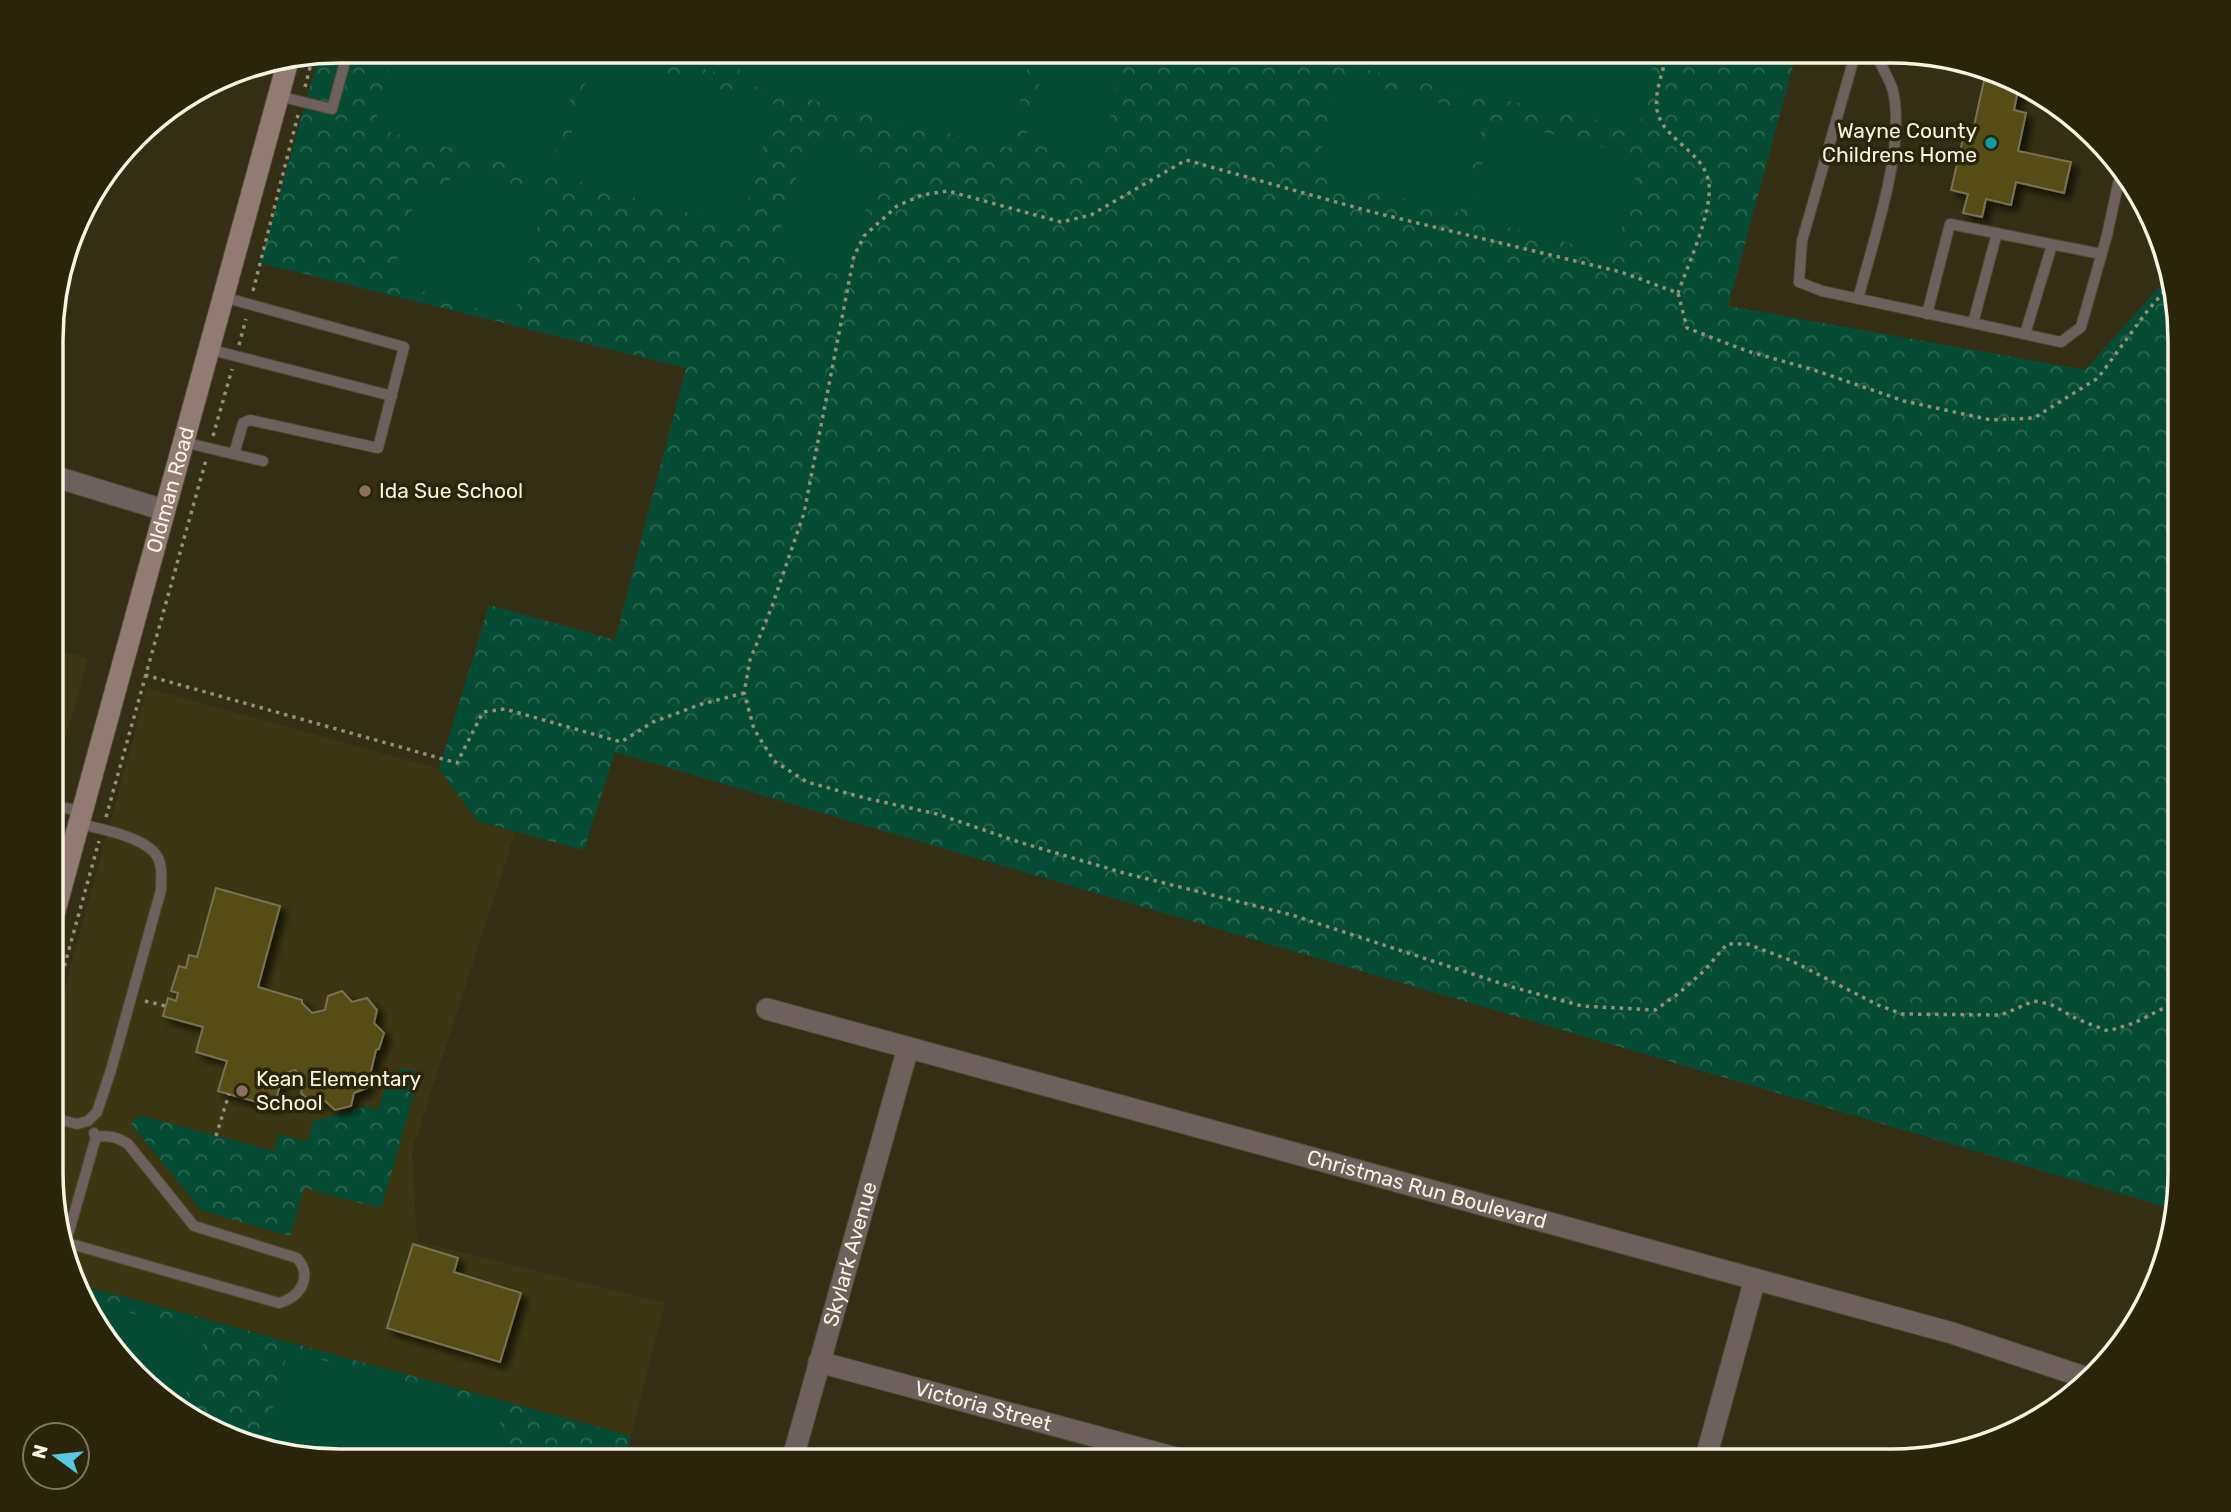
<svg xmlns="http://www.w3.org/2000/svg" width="2231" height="1512" font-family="Rubik,sans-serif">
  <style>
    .built { fill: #3c3612 }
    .park { fill: url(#park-crowns) }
    .garden { fill: #064c34 }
    .building { fill: #574d14; stroke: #777254; stroke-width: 2; filter: url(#shadow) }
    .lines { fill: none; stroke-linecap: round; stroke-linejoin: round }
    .lane-casing { stroke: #4f4a31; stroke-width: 12 }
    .street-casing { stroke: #4f4a31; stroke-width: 23 }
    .secondary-casing { stroke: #4f4a31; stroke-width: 23 }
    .path { stroke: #938f79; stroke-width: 3.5; stroke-dasharray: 3.5 5; stroke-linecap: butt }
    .lane { stroke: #6e605c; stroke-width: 10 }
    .street { stroke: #6e605c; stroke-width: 21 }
    .secondary { stroke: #917b74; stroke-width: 21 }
    .culture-dot { fill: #0f9aa8; stroke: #2a250a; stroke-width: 2.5 }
    .education-dot { fill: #8d6e63; stroke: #2a250a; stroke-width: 2.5 }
    .labels { text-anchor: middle; stroke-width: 7; stroke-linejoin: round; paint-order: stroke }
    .poi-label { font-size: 21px; fill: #f5f3e2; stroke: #2a250a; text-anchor: start }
    .street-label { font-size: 21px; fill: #f5f3e2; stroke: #2a250a }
    .rim { fill: none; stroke: #f5f3e2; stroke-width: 3.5 }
  </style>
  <defs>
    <pattern id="park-crowns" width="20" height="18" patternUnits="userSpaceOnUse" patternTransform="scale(1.75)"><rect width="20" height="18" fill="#064c34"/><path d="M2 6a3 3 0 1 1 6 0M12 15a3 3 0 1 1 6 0" fill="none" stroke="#2b6651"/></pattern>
    <filter id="shadow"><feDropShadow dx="6" dy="6" stdDeviation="3.5" flood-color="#0009"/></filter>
  </defs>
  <rect width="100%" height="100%" fill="#342f14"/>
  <!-- built -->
  <g class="built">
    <polygon points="53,649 88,658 53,784"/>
    <polygon points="147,688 439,769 477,821 515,833 412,1151 417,1241 665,1303 631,1436 78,1284 53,1209 53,1031"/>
  </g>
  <!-- park -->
  <g class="park">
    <polygon points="340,51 1797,51 1728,306 2085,370 2168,277 2180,322 2180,1190 2176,1210 615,752 584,850 477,821 439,769 489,605 615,640 686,368 260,263 319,55"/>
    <polygon points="405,1068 417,1072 419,1076 382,1206 379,1208 304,1188 290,1236 202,1211 131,1124 139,1115 274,1151 279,1134 304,1141 309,1139 313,1121 367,1106 378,1110 390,1074"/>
    <polygon points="78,1284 631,1436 624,1461 322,1461 247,1446 164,1402 89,1316"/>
  </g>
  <!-- garden -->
  <g class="garden">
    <polygon points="394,51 574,51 582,53 550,174 374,128"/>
    <polygon points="637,51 725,51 719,73"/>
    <polygon points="744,51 1032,51 1009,148 737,82"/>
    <polygon points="1047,51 1125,51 1100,160 1025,142"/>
    <polygon points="1277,51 1350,51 1346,66"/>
    <polygon points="1357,51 1656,51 1639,129 1354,67"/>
    <polygon points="594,54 775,105 740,228 560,176"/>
    <polygon points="1340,77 1486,115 1460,213 1314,174"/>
    <polygon points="1494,119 1641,157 1615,255 1468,217"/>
    <polygon points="808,138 881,160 845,277 773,255"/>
    <polygon points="466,171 547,193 516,308 501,316 390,281 416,198"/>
    <polygon points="84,1300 206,1334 195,1369 180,1410 164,1402 89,1316"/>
    <polygon points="288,1351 504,1409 490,1461 322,1461 262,1449"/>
  </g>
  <!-- building -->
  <g class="building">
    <polygon points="1987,67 2019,85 2014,110 2026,113 2018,151 2071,162 2064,193 2016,182 2011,205 1986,199 1982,217 1963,213 1968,194 1951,190 1964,134 1972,135"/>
    <polygon points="216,888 280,906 258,987 302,1000 302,1003 312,1013 325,1010 328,996 342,991 352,1002 367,998 377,1010 374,1023 384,1033 379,1049 376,1050 367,1088 354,1093 351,1106 335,1110 324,1100 312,1104 301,1093 305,1079 295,1070 283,1074 274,1107 218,1091 227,1061 196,1052 203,1027 163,1016 168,998 176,1001 178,993 171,991 179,966 186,968 189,955 197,957"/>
    <polygon points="413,1244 458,1258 454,1272 521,1293 500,1362 387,1328"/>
  </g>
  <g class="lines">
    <!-- lane casing -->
    <g class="lane-casing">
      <g id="lane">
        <polyline points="1856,51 1802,241 1799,282 1822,291 2061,342 2081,327 2107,235 2120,175"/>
        <polyline points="278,96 332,109 348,51"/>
        <polyline points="223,297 404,347 378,448 250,420 243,423 234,454"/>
        <path d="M1858 299C1873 241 1906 148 1893 91 1889 77 1880 64 1874 51"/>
        <polyline points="1927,314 1950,224 2101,254"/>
        <polyline points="1973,323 1997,233"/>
        <polyline points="2025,334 2052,245"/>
        <polyline points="208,349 392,396"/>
        <polyline points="183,442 263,461"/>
        <polyline points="53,806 83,811"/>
        <path d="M53 1118 77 1124 88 1121 97 1112 111 1070 161 890C161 878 163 866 157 856 145 837 101 829 80 824"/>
        <path d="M64 1242 279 1303C301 1297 313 1276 297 1258L194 1226 128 1144C117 1137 109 1135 96 1137"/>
        <polyline points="66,1242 96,1137 94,1133"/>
      </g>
    </g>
    <!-- street casing -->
    <g class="street-casing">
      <g id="street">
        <polyline points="53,476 164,510"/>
        <path id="s1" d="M767 1009 1952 1333 2084 1377"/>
        <path id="s2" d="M819 1362 1187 1461"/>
        <path id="s3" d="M792 1461 908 1048"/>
        <polyline points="1705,1461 1755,1279"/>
      </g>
    </g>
    <!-- secondary casing -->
    <g class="secondary-casing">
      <g id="secondary">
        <path id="s4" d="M53 918 288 61"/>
      </g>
    </g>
    <!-- path -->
    <g class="path">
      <path d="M1668 51C1664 68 1654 92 1657 110 1663 141 1705 151 1709 184 1712 214 1688 264 1678 293"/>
      <polyline points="305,87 313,56"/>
      <polyline points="2170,285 2148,310 2098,378 2034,418 1991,420 1904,401 1814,370 1747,351 1687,328 1678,293 1621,272 1372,212 1186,160 1091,215 1061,222 948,191 922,195 897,206 864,236 854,256 804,513 771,609 750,660 744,693 754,729 774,761 807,782 865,798 937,814 1022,843 1124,873 1292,915 1512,987 1582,1006 1655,1010 1678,994 1705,970 1727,944 1747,944 1790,960 1878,1005 1902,1014 2001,1015 2034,1001 2050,1004 2077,1019 2108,1031 2134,1023 2180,1000"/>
      <polyline points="253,291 298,115"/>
      <polyline points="239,345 246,319"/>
      <polyline points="213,436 232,369"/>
      <polyline points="145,675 457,763 483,712 505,709 621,742 653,722 702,704 744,693"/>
      <polyline points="106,817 206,460"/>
      <polyline points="145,1001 165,1006"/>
      <polyline points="53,1007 99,841"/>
      <polyline points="216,1136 229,1094"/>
    </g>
    <!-- lane -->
    <use href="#lane" class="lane"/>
    <!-- street -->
    <use href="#street" class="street"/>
    <!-- secondary -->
    <use href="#secondary" class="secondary"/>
  </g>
  <!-- markers -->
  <circle class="culture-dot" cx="1991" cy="143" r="7"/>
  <g class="education-dot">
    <circle cx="365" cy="491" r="7"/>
    <circle cx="242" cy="1091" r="7"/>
  </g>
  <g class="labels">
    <!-- poi labels -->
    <g class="poi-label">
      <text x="1977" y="138" text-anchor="end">Wayne County<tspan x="1977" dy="24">Childrens Home</tspan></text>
      <text x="379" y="498">Ida Sue School</text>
      <text x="256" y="1086">Kean Elementary<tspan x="256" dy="24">School</tspan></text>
    </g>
    <!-- street labels -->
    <g class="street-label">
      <text dy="7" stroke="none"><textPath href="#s4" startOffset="444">Oldman Road</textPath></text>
      <text dy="7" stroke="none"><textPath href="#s1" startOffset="684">Christmas Run Boulevard</textPath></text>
      <text dy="7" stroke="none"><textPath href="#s3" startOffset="215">Skylark Avenue</textPath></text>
      <text dy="7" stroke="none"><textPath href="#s2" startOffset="170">Victoria Street</textPath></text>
    </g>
  </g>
  <!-- crop -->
  <path d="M0 0H2231V1512H0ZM340 63H1891A277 277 0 0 1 2168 340V1172A277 277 0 0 1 1891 1449H340A277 277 0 0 1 63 1172V340A277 277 0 0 1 340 63Z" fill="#2a250a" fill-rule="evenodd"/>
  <path class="rim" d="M340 63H1891A277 277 0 0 1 2168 340V1172A277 277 0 0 1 1891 1449H340A277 277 0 0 1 63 1172V340A277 277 0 0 1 340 63Z"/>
  <!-- north arrow -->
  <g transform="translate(56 1456) rotate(285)"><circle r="33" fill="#2a250a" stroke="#7b7760" stroke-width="2"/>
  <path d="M0-5L12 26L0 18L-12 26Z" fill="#57c9e2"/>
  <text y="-10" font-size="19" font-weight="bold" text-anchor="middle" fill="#f5f3e2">N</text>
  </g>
</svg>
